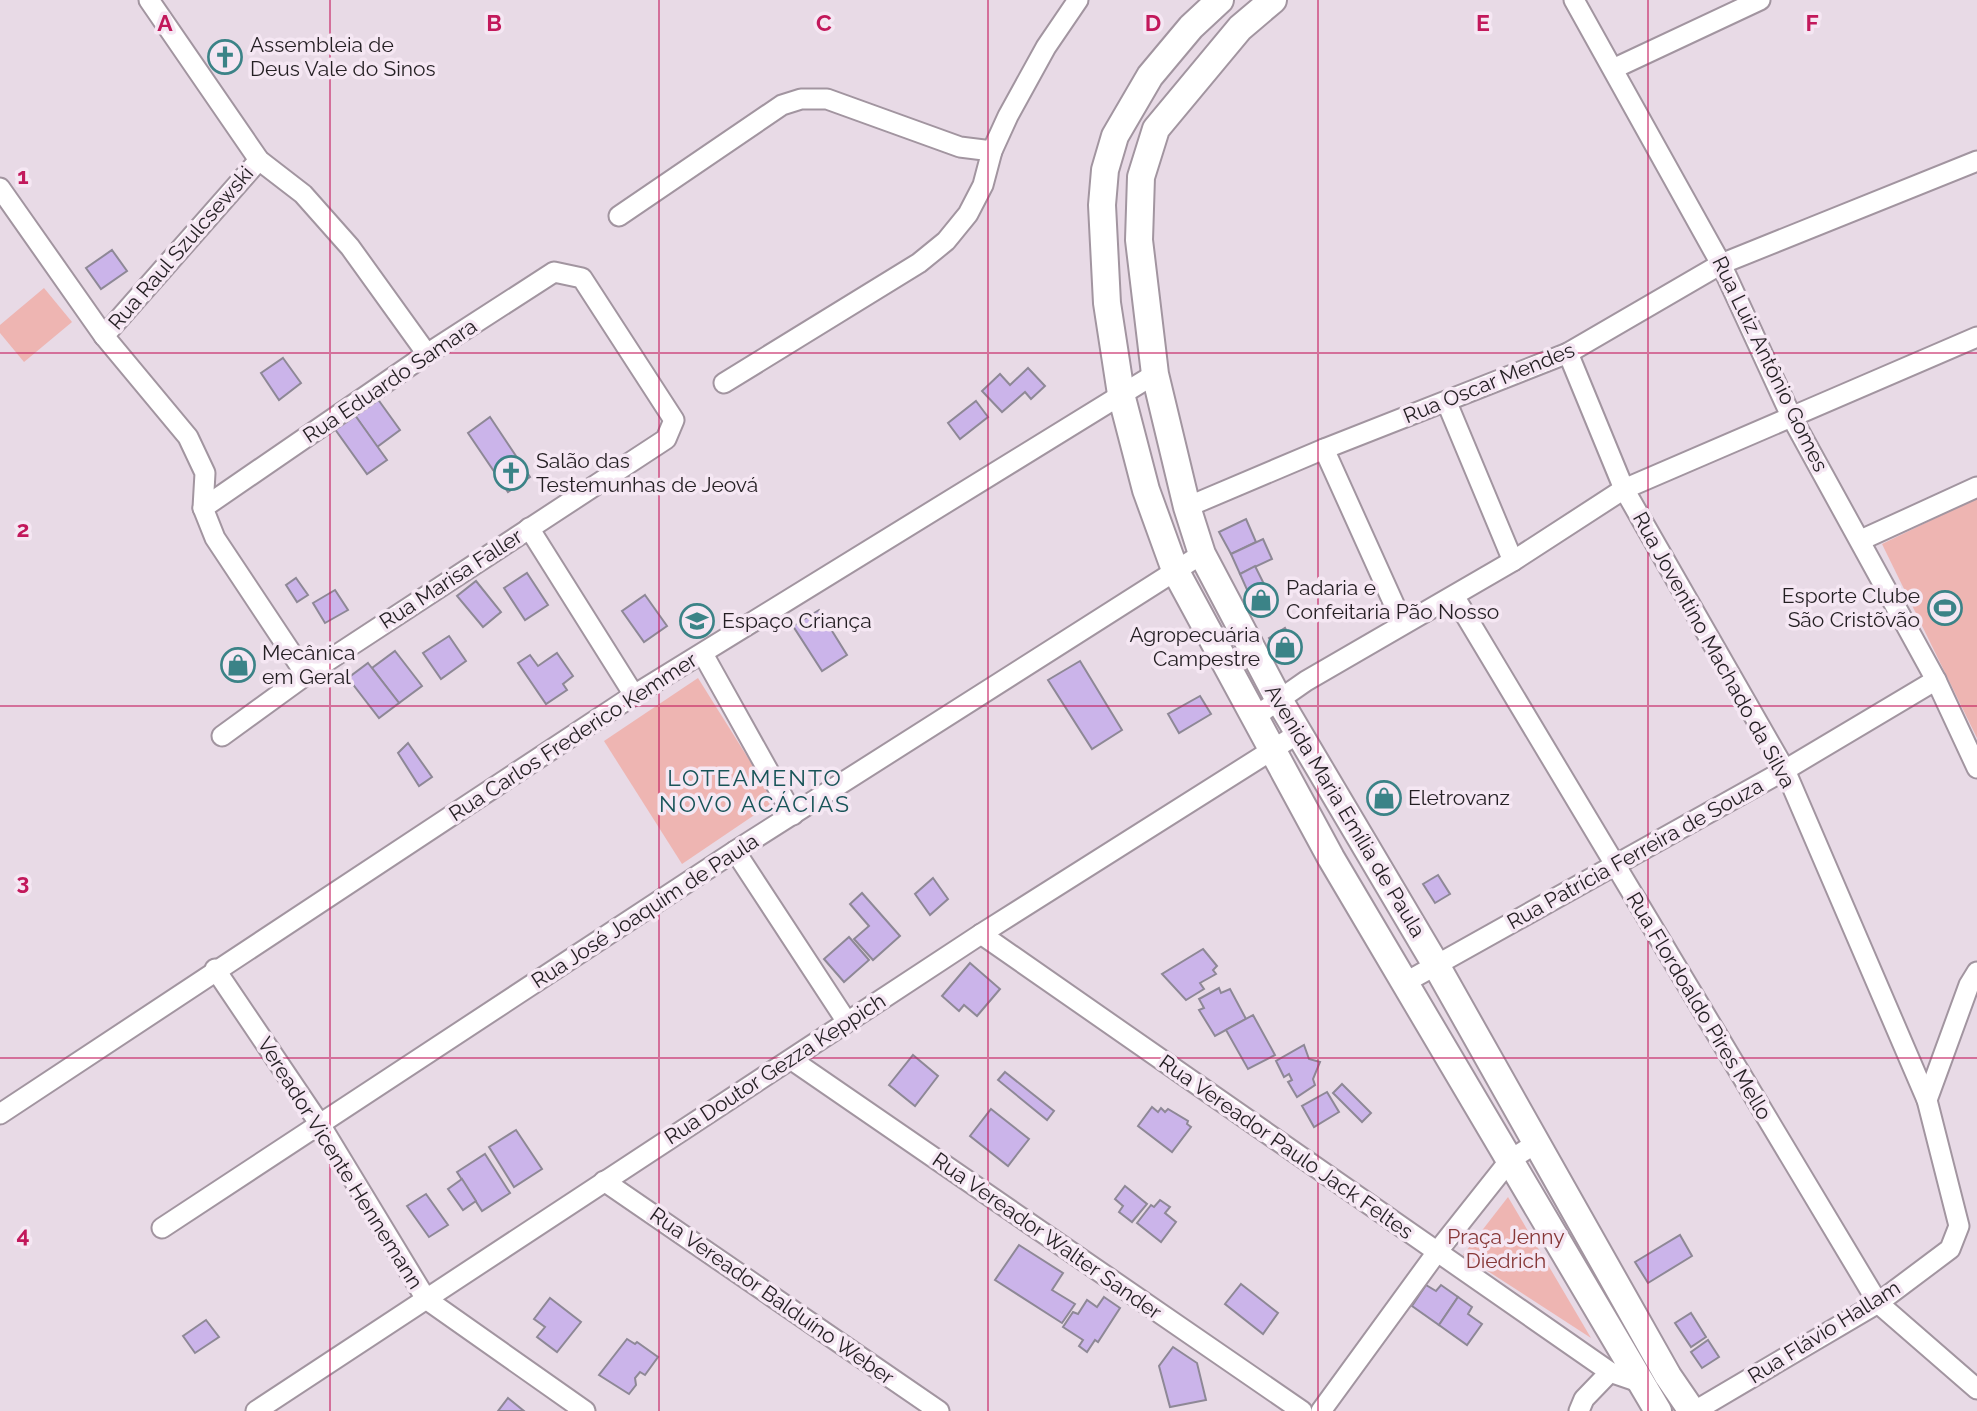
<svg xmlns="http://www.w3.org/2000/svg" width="1977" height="1411" font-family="Raleway,sans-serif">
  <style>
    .green { fill: #eeb5b2 }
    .building { fill: #cbb4ea; stroke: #8e8896; stroke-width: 2 }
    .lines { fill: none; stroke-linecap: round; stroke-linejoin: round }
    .street-casing { stroke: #a295a0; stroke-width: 23 }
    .secondary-casing { stroke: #a295a0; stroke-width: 30 }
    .street { stroke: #fff; stroke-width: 19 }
    .secondary { stroke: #fff; stroke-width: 26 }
    .grid { fill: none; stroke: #c2185b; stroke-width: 2; stroke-opacity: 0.55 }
    .labels { text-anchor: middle; stroke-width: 7; stroke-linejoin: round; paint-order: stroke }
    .poi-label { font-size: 21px; fill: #241f23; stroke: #f5e7f3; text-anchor: start }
    .street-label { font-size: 21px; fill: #241f23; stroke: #f5e7f3 }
    .park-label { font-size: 21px; fill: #873838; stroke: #f5e7f3 }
    .neighbourhood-label { font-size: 23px; letter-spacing: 2px; fill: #185458; stroke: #f5e7f3 }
    .grid-label { font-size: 23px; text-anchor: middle; font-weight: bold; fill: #c2185b; stroke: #f5e7f3; stroke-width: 7; stroke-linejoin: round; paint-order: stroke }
  </style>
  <rect width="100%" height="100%" fill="#e8dae6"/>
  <!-- green -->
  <g class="green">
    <polygon points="44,288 72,322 24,362 0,333 0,325"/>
    <polygon points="1977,498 1977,738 1882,544"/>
    <polygon points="698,678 775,801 682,864 604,741"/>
    <polygon points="1508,1197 1591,1338 1463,1255"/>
  </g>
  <!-- building -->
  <g class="building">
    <polygon points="112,250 127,271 101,289 86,268"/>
    <polygon points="283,358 301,383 279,400 261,373"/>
    <polygon points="1028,368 1045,386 1031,399 1025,392 1002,412 982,391 1000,374 1010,385"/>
    <polygon points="377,398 400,430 377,447 354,414"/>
    <polygon points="976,401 988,417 960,439 948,423"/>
    <polygon points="352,411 387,460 367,474 332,425"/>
    <polygon points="490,417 530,477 508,492 468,433"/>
    <polygon points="1246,519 1256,542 1231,554 1219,532"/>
    <polygon points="1263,539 1272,559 1240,574 1231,554"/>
    <polygon points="1255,566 1264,584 1248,592 1240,574"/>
    <polygon points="527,573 548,605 525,620 504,588"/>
    <polygon points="296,578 308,595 297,602 286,585"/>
    <polygon points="476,581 501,612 483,627 457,596"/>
    <polygon points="1264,584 1275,607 1259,615 1248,592"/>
    <polygon points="335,590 348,610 325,623 313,603"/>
    <polygon points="645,595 667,626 644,642 622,611"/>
    <polygon points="819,610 847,655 822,671 793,626"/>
    <polygon points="1285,628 1300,653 1284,662 1269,638"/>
    <polygon points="449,636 466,661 441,679 423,653"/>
    <polygon points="395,651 422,686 399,703 372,668"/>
    <polygon points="557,653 573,676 563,684 567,690 546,704 518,663 530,655 538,666"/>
    <polygon points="1080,661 1122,730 1092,749 1048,680"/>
    <polygon points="368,663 399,703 379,718 348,678"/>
    <polygon points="1200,696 1211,714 1179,733 1168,714"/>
    <polygon points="408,743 432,777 419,786 398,753"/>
    <polygon points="1438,875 1450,894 1435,903 1423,884"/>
    <polygon points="933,878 948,899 930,915 915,894"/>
    <polygon points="862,893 900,936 873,960 854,939 869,926 850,904"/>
    <polygon points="849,937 869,960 844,982 824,959"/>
    <polygon points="1203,949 1217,966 1213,970 1216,974 1200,983 1204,989 1186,1000 1162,974"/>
    <polygon points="970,963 1000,989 977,1016 964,1005 959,1011 942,996"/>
    <polygon points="1219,988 1221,993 1230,989 1246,1019 1215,1036 1199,1010 1204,1008 1199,999"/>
    <polygon points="1253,1015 1275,1055 1248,1069 1226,1030"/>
    <polygon points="1304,1045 1309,1059 1320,1062 1313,1079 1315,1085 1297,1097 1288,1082 1292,1080 1289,1074 1284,1077 1276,1061"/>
    <polygon points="913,1055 938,1076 915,1106 889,1085"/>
    <polygon points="1005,1072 1054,1111 1047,1120 998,1080"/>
    <polygon points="1342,1084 1371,1113 1362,1122 1333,1093"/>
    <polygon points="1327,1092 1339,1112 1314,1127 1302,1106"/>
    <polygon points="1152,1107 1158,1112 1161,1108 1165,1112 1168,1109 1188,1121 1187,1124 1191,1127 1172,1152 1138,1126"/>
    <polygon points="991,1109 1029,1139 1008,1166 970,1136"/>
    <polygon points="516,1130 542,1169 514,1187 489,1147"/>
    <polygon points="485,1154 510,1193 482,1211 457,1172"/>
    <polygon points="462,1179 476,1201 463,1210 448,1189"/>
    <polygon points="1125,1186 1147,1204 1132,1222 1119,1212 1123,1206 1115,1199"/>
    <polygon points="426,1194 448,1225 429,1237 407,1206"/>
    <polygon points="1160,1200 1170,1207 1165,1213 1176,1222 1161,1242 1137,1223 1151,1205 1154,1207"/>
    <polygon points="1680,1235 1692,1256 1648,1283 1635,1262"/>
    <polygon points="1019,1245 1063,1273 1052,1290 1075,1304 1062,1323 995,1280"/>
    <polygon points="1241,1284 1278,1313 1263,1334 1225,1304"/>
    <polygon points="1426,1285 1436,1291 1441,1285 1458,1297 1439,1325 1412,1306"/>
    <polygon points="1104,1297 1120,1308 1098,1342 1095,1340 1087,1352 1079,1346 1083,1340 1063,1327 1073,1312 1078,1314 1087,1300 1097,1307"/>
    <polygon points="1458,1297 1472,1307 1468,1314 1482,1324 1467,1345 1439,1325"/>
    <polygon points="550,1298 581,1322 557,1352 537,1337 545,1327 534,1319"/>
    <polygon points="1691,1313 1706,1337 1691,1347 1675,1323"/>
    <polygon points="206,1320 219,1337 195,1353 183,1336"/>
    <polygon points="627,1339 635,1344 637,1342 658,1357 645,1375 640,1372 635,1378 636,1385 629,1394 599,1375"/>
    <polygon points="1708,1340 1719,1357 1702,1368 1691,1352"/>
    <polygon points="1173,1347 1197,1363 1206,1400 1170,1407 1159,1366"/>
    <polygon points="508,1398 524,1411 498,1411"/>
  </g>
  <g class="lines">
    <!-- street casing -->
    <g class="street-casing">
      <g id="street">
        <polyline points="149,0 259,160 303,194 350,247 427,354"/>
        <polyline points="1574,0 1721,264 1792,418 1936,680 1977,768"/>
        <polyline points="1615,68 1760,0"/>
        <polyline points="0,188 104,336 188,437 205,473 203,508 215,538 306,675"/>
        <polyline points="619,216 782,105 801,99 827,99 960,147 992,151"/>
        <polyline points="104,336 259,160"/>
        <polyline points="1568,353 1624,489 1785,770 1927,1100"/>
        <polyline points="724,383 919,263 946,241 968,214 983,185 992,151 1008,116 1046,47 1078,0"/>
        <polyline points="1447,403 1513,561"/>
        <polyline points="1324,449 1403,624"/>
        <polyline points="1187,507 1324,449 1568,353 1721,264 1977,161"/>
        <polyline points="203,508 427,354 554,272 582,278 674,420 666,439 306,675 222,736"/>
        <polyline points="529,528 634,695"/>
        <polyline points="1861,540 1977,487"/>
        <polyline points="1454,596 1878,1303 1977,1389"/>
        <polyline points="703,654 793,815"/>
        <polyline points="1256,716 1306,681 1513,561 1624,489 1977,337"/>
        <polyline points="735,851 847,1022"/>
        <polyline points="981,934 1610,1372 1645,1384"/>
        <polyline points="215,969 321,1126 426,1299 585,1411"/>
        <polyline points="1406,982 1785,770 1936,680"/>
        <polyline points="792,1060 1302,1411"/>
        <polyline points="0,1114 634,695 1155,374"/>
        <polyline points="604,1181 939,1411"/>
        <polyline points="162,1228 735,851 1202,554"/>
        <polyline points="256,1411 981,934 1299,733"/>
        <polyline points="1321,1411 1437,1252 1510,1160 1538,1142"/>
        <polyline points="1579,1411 1584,1399 1610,1372"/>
        <polyline points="1695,1411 1878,1303 1950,1249 1959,1226 1927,1100 1969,985 1977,972"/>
      </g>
    </g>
    <!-- secondary casing -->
    <g class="secondary-casing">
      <g id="secondary">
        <polyline points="1220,0 1191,27 1150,76 1115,136 1105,170 1102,205 1107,303 1121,394 1146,490 1175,570 1331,858 1658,1411"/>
        <polyline points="1273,0 1240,28 1156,129 1141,177 1139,240 1155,374 1187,507 1202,554 1279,700 1436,965 1668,1376 1692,1411"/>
      </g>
    </g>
    <!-- street -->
    <use href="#street" class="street"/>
    <!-- secondary -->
    <use href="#secondary" class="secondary"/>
  </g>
  <!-- grid -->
  <path class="grid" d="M330 0V1411M659 0V1411M988 0V1411M1318 0V1411M1648 0V1411M0 353H1977M0 706H1977M0 1058H1977"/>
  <!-- icons -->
  <defs>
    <g id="church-ring" transform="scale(1.75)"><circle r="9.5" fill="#f5e7f3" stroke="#3b8387" stroke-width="1.5"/><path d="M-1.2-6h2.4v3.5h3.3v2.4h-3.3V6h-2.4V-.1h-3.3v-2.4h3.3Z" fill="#3b8387"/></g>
    <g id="shop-ring" transform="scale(1.75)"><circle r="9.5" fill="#f5e7f3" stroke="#3b8387" stroke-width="1.5"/><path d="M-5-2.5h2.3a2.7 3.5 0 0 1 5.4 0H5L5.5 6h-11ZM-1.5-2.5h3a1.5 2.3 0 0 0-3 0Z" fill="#3b8387"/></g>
    <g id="stadium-ring" transform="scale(1.75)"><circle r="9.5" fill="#f5e7f3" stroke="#3b8387" stroke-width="1.5"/><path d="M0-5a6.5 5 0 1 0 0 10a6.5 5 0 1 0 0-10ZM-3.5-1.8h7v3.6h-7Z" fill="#3b8387"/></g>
    <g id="school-ring" transform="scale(1.75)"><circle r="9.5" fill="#f5e7f3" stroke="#3b8387" stroke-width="1.5"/><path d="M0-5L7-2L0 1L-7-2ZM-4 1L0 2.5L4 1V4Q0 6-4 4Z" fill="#3b8387"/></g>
  </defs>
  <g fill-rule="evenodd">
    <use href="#church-ring" x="225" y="57"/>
    <use href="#church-ring" x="511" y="473"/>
    <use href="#shop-ring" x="1261" y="600"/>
    <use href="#stadium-ring" x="1945" y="608"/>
    <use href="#school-ring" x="697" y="621"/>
    <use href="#shop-ring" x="1285" y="647"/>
    <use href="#shop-ring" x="238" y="665"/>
    <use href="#shop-ring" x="1384" y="798"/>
  </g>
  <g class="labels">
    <!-- poi labels -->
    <g class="poi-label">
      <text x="250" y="52">Assembleia de<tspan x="250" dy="24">Deus Vale do Sinos</tspan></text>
      <text x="536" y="468">Salão das<tspan x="536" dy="24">Testemunhas de Jeová</tspan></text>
      <text x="1286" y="595">Padaria e<tspan x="1286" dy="24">Confeitaria Pão Nosso</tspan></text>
      <text x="1920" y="603" text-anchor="end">Esporte Clube<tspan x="1920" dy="24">São Cristõvão</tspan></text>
      <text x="722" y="628">Espaço Criança</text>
      <text x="1260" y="642" text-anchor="end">Agropecuária<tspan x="1260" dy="24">Campestre</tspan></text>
      <text x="262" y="660">Mecânica<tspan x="262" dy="24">em Geral</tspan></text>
      <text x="1408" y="805">Eletrovanz</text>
    </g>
    <!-- street labels -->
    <g class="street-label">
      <text transform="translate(181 248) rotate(-49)" y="7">Rua Raul Szulcsewski</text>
      <text transform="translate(1770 364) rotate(64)" y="7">Rua Luiz Antônio Gomes</text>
      <text transform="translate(390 381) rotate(-34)" y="7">Rua Eduardo Samara</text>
      <text transform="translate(1489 383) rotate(-22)" y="7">Rua Oscar Mendes</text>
      <text transform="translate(451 579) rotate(-33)" y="7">Rua Marisa Faller</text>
      <text transform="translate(1714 650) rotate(61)" y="7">Rua Joventino Machado da Silva</text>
      <text transform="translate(573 737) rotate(-33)" y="7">Rua Carlos Frederico Kemmer</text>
      <text transform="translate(1345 811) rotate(59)" y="7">Avenida Maria Emília de Paula</text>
      <text transform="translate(1635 854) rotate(-29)" y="7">Rua Patrícia Ferreira de Souza</text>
      <text transform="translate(645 911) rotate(-33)" y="7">Rua José Joaquim de Paula</text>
      <text transform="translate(1699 1006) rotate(59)" y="7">Rua Flordoaldo Pires Mello</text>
      <text transform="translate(775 1069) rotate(-33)" y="7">Rua Doutor Gezza Keppich</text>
      <text transform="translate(1286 1147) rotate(35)" y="7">Rua Vereador Paulo Jack Feltes</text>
      <text transform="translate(340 1163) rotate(58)" y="7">Vereador Vicente Hennemann</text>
      <text transform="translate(1047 1236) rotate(35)" y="7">Rua Vereador Walter Sander</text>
      <text transform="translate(772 1296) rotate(35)" y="7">Rua Vereador Balduíno Weber</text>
      <text transform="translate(1824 1332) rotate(-32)" y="7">Rua Flávio Hallam</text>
    </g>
    <!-- park labels -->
    <g class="park-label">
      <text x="1506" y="1244">Praça Jenny<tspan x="1506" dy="24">Diedrich</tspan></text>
    </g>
    <!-- neighbourhood labels -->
    <g class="neighbourhood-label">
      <text x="755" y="786">LOTEAMENTO<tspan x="755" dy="26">NOVO ACÁCIAS</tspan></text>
    </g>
  </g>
  <g class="grid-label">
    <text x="165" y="31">A</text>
    <text x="494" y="31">B</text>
    <text x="824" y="31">C</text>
    <text x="1153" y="31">D</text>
    <text x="1483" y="31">E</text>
    <text x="1812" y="31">F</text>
    <text x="23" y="184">1</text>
    <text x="23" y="537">2</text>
    <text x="23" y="890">3</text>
    <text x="23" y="1243">4</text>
  </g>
</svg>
